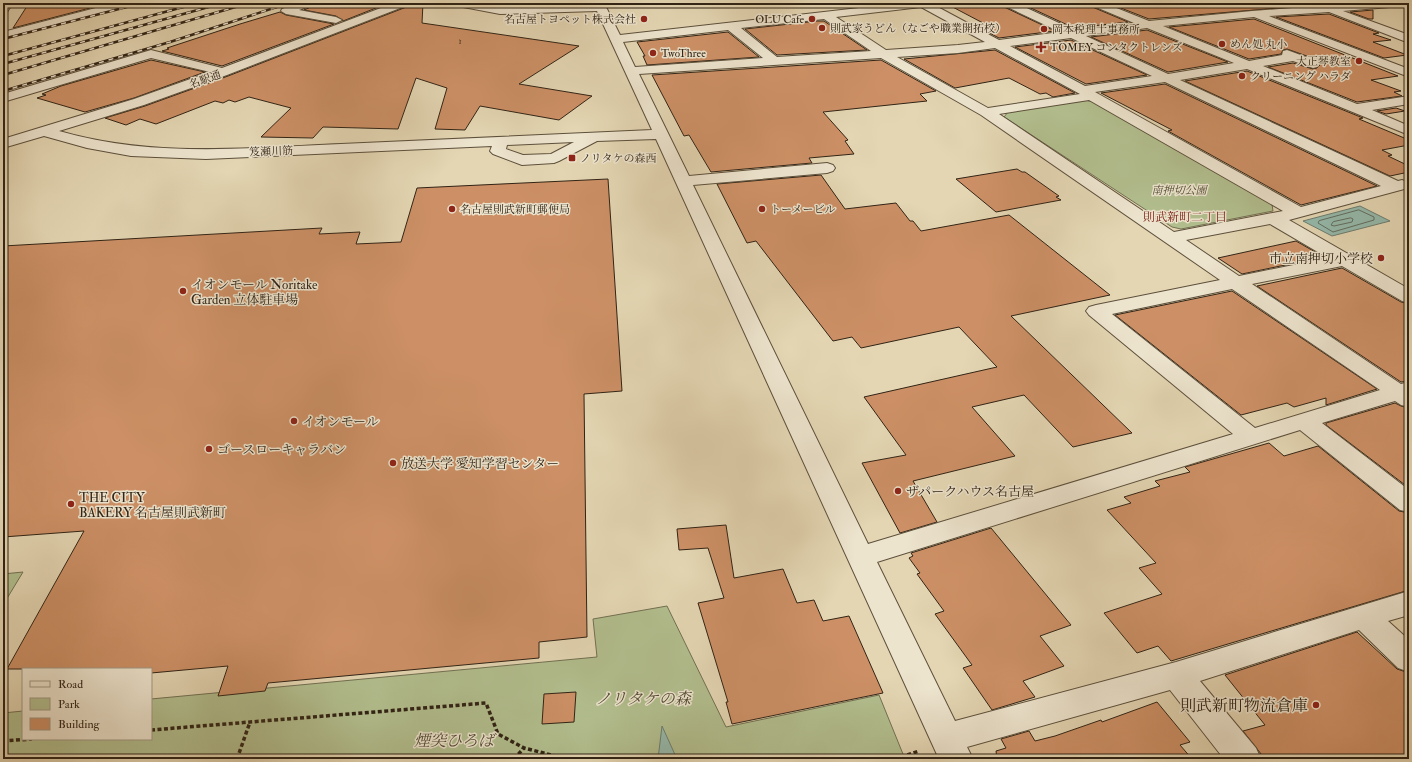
<svg xmlns="http://www.w3.org/2000/svg" width="1412" height="762" font-family="'IM FELL Double Pica','Noto Serif JP',serif">
  <style>
    .green { fill: #b2be8e; stroke: #717052 }
    .water { fill: #95b9ab; stroke: #6d7d6f }
    .lines { fill: none; stroke-linecap: round; stroke-linejoin: round }
    .shore { stroke: #626e60; stroke-width: 1 }
    .building { fill: #cd9066; stroke: #302315 }
    .minor-casing { stroke: #5d503c; stroke-width: 2 }
    .path { stroke: #302315; stroke-width: 3.5; stroke-dasharray: 4 2.5; stroke-linecap: butt }
    .minor { fill: #ede4ce; fill-rule: evenodd }
    .rail-far1-casing { stroke: #302315; stroke-width: 2.5 }
    .rail-casing { stroke: #302315; stroke-width: 3 }
    .rail-far1 { stroke: #ede4ce; stroke-width: 1.5; stroke-dasharray: 5; stroke-linecap: butt }
    .rail { stroke: #ede4ce; stroke-width: 2; stroke-dasharray: 6; stroke-linecap: butt }
    .poi-dot { fill: #8f2418; stroke: #ede4ce; stroke-width: 1.5 }
    .labels { text-anchor: middle; stroke-width: 3; stroke-linejoin: round; paint-order: stroke }
    .far-number-label { font-size: 9px; fill: #573e29 }
    .far-poi-label { font-size: 11px; fill: #302315; stroke: #ede4ce; text-anchor: start }
    .far-street-label { font-size: 11px; fill: #302315; stroke: #ede4ce }
    .far-park-label { font-size: 11px; font-style: italic; fill: #504a33; stroke: #ede4ce }
    .far-neighbourhood-label { font-size: 12px; fill: #7a1f14; stroke: #ede4ce }
    .poi-label { font-size: 13px; fill: #302315; stroke: #ede4ce; text-anchor: start }
    .near-park-label { font-size: 16px; font-style: italic; fill: #504a33; stroke: #ede4ce }
    .near-poi-label { font-size: 16px; fill: #302315; stroke: #ede4ce; text-anchor: end }
  </style>
  <rect width="100%" height="100%" fill="#e4d6b3"/>
  <filter id="stains"><feTurbulence type="fractalNoise" baseFrequency=".005" numOctaves="4"/><feColorMatrix values="0 0 0 0 .2 0 0 0 0 .09 0 0 0 0 .02 0 0 0 .5 -.17"/></filter>
  <radialGradient id="worn" r=".72"><stop offset=".6" stop-color="#630" stop-opacity="0"/><stop offset="1" stop-color="#630" stop-opacity=".3"/></radialGradient>
  <!-- green -->
  <g class="green">
    <polygon points="499,3 542,3 543,7 503,8 493,6"/>
    <polygon points="1085,100 1094,102 1272,204 1273,211 1181,229 1172,227 1004,117 1008,112"/>
    <polygon points="23,572 3,605 3,574"/>
    <polygon points="667,606 726,727 879,695 905,759 3,759 3,713 23,711 23,739 151,739 151,699 597,657 593,619"/>
  </g>
  <!-- water -->
  <g class="water">
    <polygon points="1360,206 1390,221 1332,236 1303,221"/>
    <polygon points="662,726 677,759 658,759"/>
  </g>
  <g class="lines">
    <!-- shore -->
    <g class="shore">
      <polygon points="1359,210 1374,217 1374,220 1333,232 1318,223 1319,221"/>
      <polygon points="1351,218 1353,219 1352,222 1334,226 1331,225 1333,222"/>
    </g>
  </g>
  <!-- building -->
  <g class="building">
    <polygon points="29,3 90,3 90,8 13,28"/>
    <polygon points="315,3 363,3 381,6 343,21 336,16 304,10 313,6"/>
    <polygon points="410,3 423,3 422,23 579,46 519,84 592,96 559,120 480,106 465,130 435,129 447,88 416,78 398,129 323,127 313,138 261,137 291,108 249,97 235,102 229,100 223,103 215,101 156,124 140,119 126,125 105,118 145,106 228,76 409,6"/>
    <polygon points="945,3 1001,3 1002,6 1055,31 999,38 974,25 983,23"/>
    <polygon points="1020,3 1089,3 1090,6 1128,22 1074,28"/>
    <polygon points="1108,3 1337,3 1149,19"/>
    <polygon points="1373,10 1373,19 1369,19 1350,12"/>
    <polygon points="280,12 286,15 334,24 222,66 162,51 169,49 167,48 240,24"/>
    <polygon points="1329,14 1379,33 1373,34 1391,40 1373,42 1407,55 1384,58 1276,17"/>
    <polygon points="1254,19 1398,76 1371,80 1401,91 1394,92 1402,96 1357,102 1268,67 1293,63 1313,69 1317,68 1320,65 1318,60 1287,49 1283,50 1281,54 1249,59 1169,27"/>
    <polygon points="817,21 824,21 867,50 777,55 745,29"/>
    <polygon points="1147,30 1228,62 1168,72 1091,37"/>
    <polygon points="728,32 759,57 647,65 643,56 645,56 637,42"/>
    <polygon points="1071,40 1147,75 1086,84 1015,47"/>
    <polygon points="995,50 1075,93 1053,97 1046,93 1040,94 1009,78 955,88 904,59"/>
    <polygon points="151,60 205,72 134,98 85,112 37,98 46,95 42,94 61,86"/>
    <polygon points="881,60 936,91 920,94 927,101 823,112 848,140 845,141 854,154 809,158 812,163 711,172 689,135 684,136 652,75"/>
    <polygon points="1247,71 1363,118 1359,119 1409,140 1409,145 1382,150 1392,155 1388,156 1409,166 1409,172 1390,176 1185,81"/>
    <polygon points="1165,84 1377,186 1301,205 1168,131 1172,130 1101,93"/>
    <polygon points="1396,108 1405,111 1386,114 1377,111"/>
    <polygon points="1017,169 1022,172 1025,172 1059,196 1056,197 1061,200 996,212 956,179"/>
    <polygon points="821,175 845,209 896,203 910,221 913,221 921,231 1009,215 1110,295 1011,316 1132,433 1073,447 1024,395 972,407 1015,456 913,481 937,522 900,533 862,463 906,455 864,397 997,367 959,327 861,348 852,337 833,341 756,241 747,243 717,184"/>
    <polygon points="608,179 622,391 584,394 587,637 539,642 539,658 268,683 265,691 218,696 228,666 151,673 151,669 7,669 84,531 3,537 3,246 322,228 319,234 360,232 356,244 401,242 417,188"/>
    <polygon points="1296,241 1324,257 1242,274 1218,258"/>
    <polygon points="1342,268 1401,302 1409,304 1409,381 1401,382 1257,286"/>
    <polygon points="1232,291 1377,389 1326,405 1326,398 1294,407 1287,403 1241,415 1115,315"/>
    <polygon points="1395,403 1401,406 1409,408 1409,488 1326,425 1326,423"/>
    <polygon points="1269,443 1284,456 1318,446 1399,511 1409,513 1409,590 1171,661 1158,646 1137,653 1104,613 1162,594 1139,568 1156,563 1107,510 1131,503 1124,497 1160,486 1155,481 1190,472 1185,467"/>
    <polygon points="726,525 734,578 783,569 797,603 814,600 823,621 849,616 883,693 732,724 726,702 728,702 698,603 724,598 708,548 679,550 677,529"/>
    <polygon points="991,528 1071,625 1040,636 1064,666 1023,681 1035,697 992,710 963,668 972,665 935,614 944,611 917,574 920,573 909,558 913,556 911,553"/>
    <polygon points="1357,632 1397,669 1409,673 1409,759 1265,759 1243,731 1265,725 1225,675"/>
    <polygon points="576,692 574,722 542,724 544,694"/>
    <polygon points="1157,702 1190,742 1180,745 1192,759 997,759 996,751 1006,748 1001,739 1029,731 1035,741 1055,736 1101,720 1102,722"/>
  </g>
  <g class="lines">
    <!-- minor casing -->
    <g class="minor-casing">
      <g id="minor">
        <polygon points="3,3 13,3 7,12 3,13"/>
        <polygon points="115,3 133,3 132,5 3,38 3,32"/>
        <polygon points="298,3 313,3 312,5 299,10 336,17 342,20 336,23 286,14 281,11 282,9"/>
        <path d="M394 3H409L408 5 227 75 144 105 59 131C152 158 246 148 341 144 445 139 548 135 652 130L597 11 500 14 458 6 453 3H475L500 8 595 5 594 3H604L620 35 903 3H936L934 5 999 40 1060 32 1003 5 1002 3H1016L1074 30 1134 23 1091 5 1090 3H1104L1149 21 1252 11 1357 3H1406L1401 6 1343 11 1409 35V43L1329 12 1269 16 1409 69V77L1254 17 1163 26 1249 61 1282 55 1283 51 1287 50 1317 61 1319 64 1317 67 1313 68 1293 61 1263 66 1357 104 1409 96V104L1372 110 1409 126V135L1247 69 1180 80 1398 181 1402 180 1409 183 1408 188 1289 220 1409 289V303L1402 301 1342 266 1252 284 1401 384 1409 382V407L1401 405 1395 401 1322 423 1409 490V512L1400 510 1300 430 877 562 955 721 1176 662 1409 591V615L1388 621 1409 640V672L1398 668 1359 630 1200 681 1256 748 1261 759H1224L1170 690 967 747 973 759H939L656 139 597 141 559 161 554 163 522 165 493 154 490 151 492 146 206 159 131 156 87 148 44 136 3 148V139L134 99 210 72 151 58 3 102V94L151 50 222 68ZM921 7 985 42 958 45 886 50 836 17ZM824 19 871 51 777 57 741 28ZM1147 28 1234 63 1168 74 1086 36ZM728 30 763 58 635 67 623 42ZM1071 38 1152 76 1085 86 1010 46ZM995 48 1080 94 988 108 897 57 958 53ZM881 58 981 115 1220 280 1096 305 1089 307 1086 311 1089 315 1233 434 868 544 693 185 827 173 833 171 835 168 833 165 827 163 689 176 639 74ZM1165 82 1381 186 1301 207 1095 92ZM1089 100 1283 211 1174 232 999 114ZM574 142 551 154 523 155 506 149 507 145ZM1270 224 1328 258 1239 276 1186 240ZM1232 289 1380 390 1255 428 1112 314Z"/>
        <polygon points="755,3 766,3 766,4 761,7 757,6"/>
      </g>
    </g>
    <!-- path -->
    <g class="path">
      <polyline points="151,730 486,703 498,734 524,748 567,759"/>
      <polyline points="3,741 32,739"/>
      <polyline points="237,759 250,722"/>
      <polyline points="514,759 524,748"/>
      <polyline points="895,759 919,751"/>
    </g>
    <!-- minor -->
    <use href="#minor" class="minor"/>
    <!-- rail-far1 casing -->
    <g class="rail-far1-casing">
      <g id="rail-far1">
        <polyline points="3,39 142,3"/>
        <polyline points="3,56 198,3"/>
        <polyline points="3,64 223,3"/>
        <polyline points="3,75 249,3"/>
        <polyline points="3,91 170,42 289,3"/>
      </g>
    </g>
    <!-- rail casing -->
    <g class="rail-casing">
      <polyline id="rail" points="3,91 5,91"/>
    </g>
    <!-- rail-far1 -->
    <use href="#rail-far1" class="rail-far1"/>
    <!-- rail -->
    <use href="#rail" class="rail"/>
  </g>
  <!-- markers -->
  <g class="poi-dot">
    <circle cx="644" cy="19" r="4"/>
    <circle cx="812" cy="19" r="4"/>
    <circle cx="822" cy="28" r="4"/>
    <circle cx="1044" cy="29" r="4"/>
    <circle cx="1222" cy="44" r="4"/>
    <path d="M1039 41h4v4h4v4h-4v4h-4v-4h-4v-4h4z"/>
    <circle cx="653" cy="53" r="4"/>
    <circle cx="1359" cy="61" r="4"/>
    <circle cx="1242" cy="76" r="4"/>
    <rect x="568" y="154" width="8" height="8" rx="2"/>
    <circle cx="452" cy="209" r="4"/>
    <circle cx="762" cy="209" r="4"/>
    <circle cx="1381" cy="258" r="4"/>
    <circle cx="183" cy="291" r="4"/>
    <circle cx="294" cy="421" r="4"/>
    <circle cx="209" cy="449" r="4"/>
    <circle cx="393" cy="463" r="4"/>
    <circle cx="898" cy="491" r="4"/>
    <circle cx="71" cy="504" r="4"/>
    <circle cx="1316" cy="705" r="4"/>
  </g>
  <g class="labels">
    <!-- far-number labels -->
    <g class="far-number-label">
      <text x="460" y="44">1</text>
    </g>
    <!-- far-poi labels -->
    <g class="far-poi-label">
      <text x="636" y="23" text-anchor="end">名古屋トヨペット株式会社</text>
      <text x="804" y="23" text-anchor="end">OLU Cafe</text>
      <text x="830" y="32">則武家うどん（なごや職業開拓校）</text>
      <text x="1052" y="33">岡本税理士事務所</text>
      <text x="1230" y="48">めん処 丸小</text>
      <text x="1050" y="51">TOMEY コンタクトレンズ</text>
      <text x="661" y="57">TwoThree</text>
      <text x="1351" y="65" text-anchor="end">大正琴教室</text>
      <text x="1250" y="80">クリーニング ハラダ</text>
      <text x="580" y="162">ノリタケの森西</text>
      <text x="460" y="213">名古屋則武新町郵便局</text>
      <text x="770" y="213">トーメービル</text>
    </g>
    <!-- far-street labels -->
    <g class="far-street-label">
      <text transform="translate(205 79) rotate(-20)" y="4">名駅通</text>
      <text transform="translate(271 151) rotate(-2)" y="4">笈瀬川筋</text>
    </g>
    <!-- far-park labels -->
    <g class="far-park-label">
      <text x="1179" y="194">南押切公園</text>
    </g>
    <!-- far-neighbourhood labels -->
    <g class="far-neighbourhood-label">
      <text x="1185" y="221">則武新町二丁目</text>
    </g>
    <!-- poi labels -->
    <g class="poi-label">
      <text x="1373" y="263" text-anchor="end">市立南押切小学校</text>
      <text x="191" y="289">イオンモール Noritake<tspan x="191" dy="15">Garden 立体駐車場</tspan></text>
      <text x="302" y="426">イオンモール</text>
      <text x="217" y="454">ゴースローキャラバン</text>
      <text x="401" y="468">放送大学 愛知学習センター</text>
      <text x="906" y="496">ザパークハウス名古屋</text>
      <text x="79" y="502">THE CITY<tspan x="79" dy="15">BAKERY 名古屋則武新町</tspan></text>
    </g>
    <!-- near-park labels -->
    <g class="near-park-label">
      <text x="643" y="704">ノリタケの森</text>
      <text x="454" y="746">煙突ひろば</text>
    </g>
    <!-- near-poi labels -->
    <g class="near-poi-label">
      <text x="1308" y="711">則武新町物流倉庫</text>
    </g>
  </g>
  <!-- margin -->
  <rect width="1412" height="762" fill="none" stroke="#e4d6b3" stroke-width="16"/>
  <rect x="4" y="4" width="1404" height="754" fill="none" stroke="#302315" stroke-width="2"/>
  <rect x="8" y="8" width="1396" height="746" fill="none" stroke="#302315"/>
  <!-- legend -->
  <rect x="22" y="668" width="130" height="72" fill="#ede4ce" stroke="#a19784"/>
  <rect x="30" y="681" width="20" height="6" fill="#ede4ce" stroke="#a19784"/>
  <text x="58" y="688" font-size="12" fill="#302315">Road</text>
  <rect x="30" y="698" width="20" height="12" fill="#b2be8e" stroke="#a19784"/>
  <text x="58" y="708" font-size="12" fill="#302315">Park</text>
  <rect x="30" y="718" width="20" height="12" fill="#cd9066" stroke="#a19784"/>
  <text x="58" y="728" font-size="12" fill="#302315">Building</text>
  <rect width="100%" height="100%" filter="url(#stains)"/>
  <rect width="100%" height="100%" fill="url(#worn)"/>
</svg>
